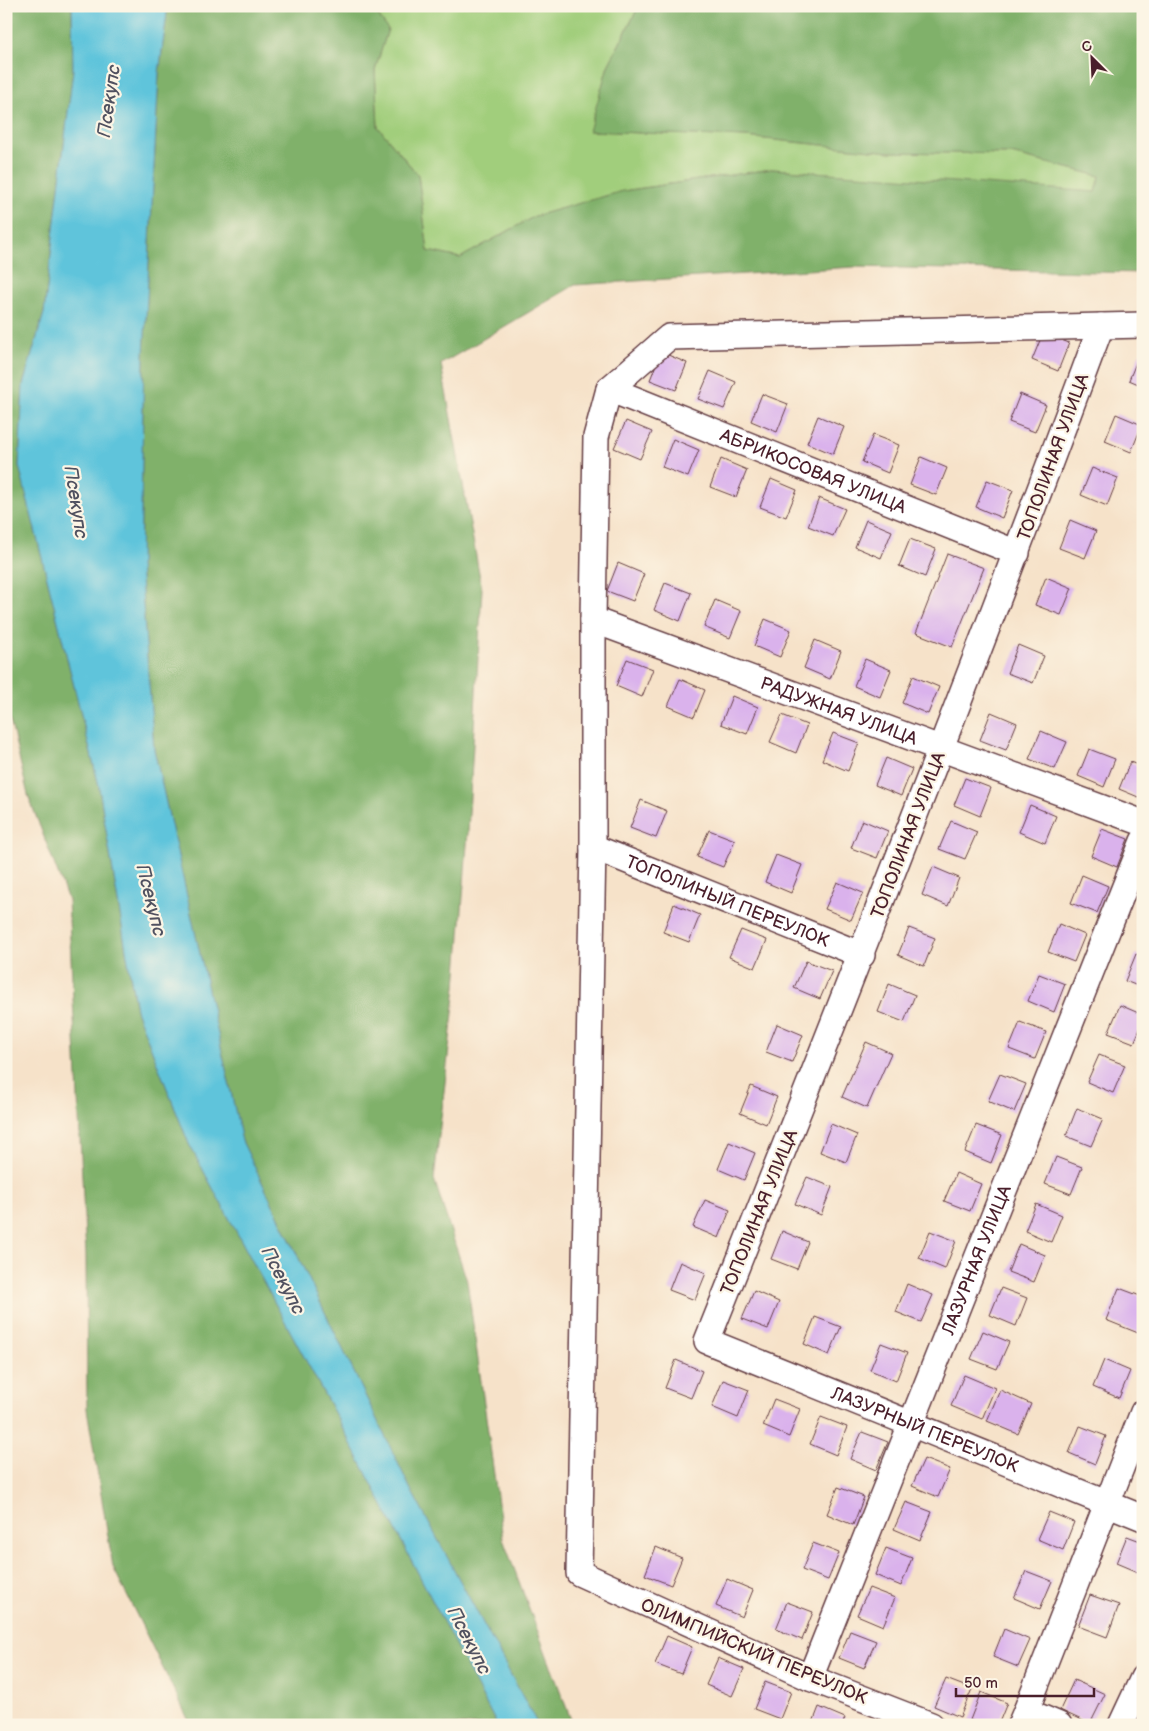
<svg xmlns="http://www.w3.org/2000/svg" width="1149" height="1731" font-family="'Balsamiq Sans',sans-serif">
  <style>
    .green { fill: #a1ce7b; stroke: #767653 }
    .forest { fill: #80b16b; stroke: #65684b }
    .water { fill: #5ec4db; stroke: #547283 }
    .building { fill: #dab2ec }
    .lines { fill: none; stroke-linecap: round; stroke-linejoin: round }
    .minor-casing { stroke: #643c43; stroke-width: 28 }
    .minor { stroke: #fff; stroke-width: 25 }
    .labels { text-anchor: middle; stroke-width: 4.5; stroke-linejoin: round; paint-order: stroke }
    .street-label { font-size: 18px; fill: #4a1f2b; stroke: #fcf5e5 }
    .water-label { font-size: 19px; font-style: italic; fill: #505160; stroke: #fcf5e5 }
  </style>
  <rect width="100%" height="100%" fill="#fcf5e5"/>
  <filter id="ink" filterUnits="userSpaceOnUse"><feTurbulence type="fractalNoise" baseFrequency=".02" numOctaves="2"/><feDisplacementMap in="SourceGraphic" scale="10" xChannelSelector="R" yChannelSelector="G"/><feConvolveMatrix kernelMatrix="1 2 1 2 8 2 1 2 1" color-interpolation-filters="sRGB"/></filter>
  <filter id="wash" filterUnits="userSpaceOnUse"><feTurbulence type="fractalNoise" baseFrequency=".0096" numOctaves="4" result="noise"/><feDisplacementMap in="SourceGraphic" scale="20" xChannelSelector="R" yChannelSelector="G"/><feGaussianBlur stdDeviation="1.12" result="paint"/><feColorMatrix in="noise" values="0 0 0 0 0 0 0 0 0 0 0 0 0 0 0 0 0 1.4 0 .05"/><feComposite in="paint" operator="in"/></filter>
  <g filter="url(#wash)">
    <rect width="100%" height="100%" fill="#f6e2c9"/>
    <!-- green -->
    <polygon class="green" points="371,6 639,6 608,66 590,131 746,137 891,152 1011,154 1100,176 1096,193 772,169 623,191 535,216 460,258 428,251 418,175 378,127 375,70 388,29"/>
    <!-- forest -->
    <g class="forest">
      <polygon points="6,6 72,6 73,70 44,313 23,385 19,466 98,782 136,1010 189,1144 349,1440 497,1725 194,1725 189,1721 113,1567 87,1409 86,1256 68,900 28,795 6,703 6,295 9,277 6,232"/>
      <polygon points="168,6 371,6 388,29 375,70 378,127 418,175 428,251 460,258 535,216 623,191 772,169 1096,192 1100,176 1011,154 891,152 746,137 589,131 608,66 639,6 1143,6 1143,273 854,267 575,285 441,364 482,589 468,832 456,987 434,1179 467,1281 503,1539 573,1725 538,1725 411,1490 242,1141 154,749 140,565 144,355 159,73"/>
    </g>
    <!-- water -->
    <polygon class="water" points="72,6 168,6 159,73 144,355 140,565 154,749 242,1141 411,1490 538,1725 497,1725 349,1440 189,1144 136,1010 98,782 19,466 23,385 44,313 73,70"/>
    <g id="blocks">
      <!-- building -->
      <g class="building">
        <polygon points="1043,333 1069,343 1058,371 1032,360"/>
        <polygon points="661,352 687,363 676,390 650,380"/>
        <polygon points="1140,353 1143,354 1143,386 1129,380"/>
        <polygon points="710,371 736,382 724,409 698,399"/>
        <polygon points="762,394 788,404 777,432 751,421"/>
        <polygon points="1020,394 1046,405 1035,432 1009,422"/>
        <polygon points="1116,414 1142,425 1131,452 1105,441"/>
        <polygon points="818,416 844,427 833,454 807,443"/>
        <polygon points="626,421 652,432 640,459 614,448"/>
        <polygon points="873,435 899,445 888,473 862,462"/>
        <polygon points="673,439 699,450 688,477 662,467"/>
        <polygon points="921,457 947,468 936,495 910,485"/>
        <polygon points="721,459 747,470 736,497 710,487"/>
        <polygon points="1092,468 1118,478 1107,506 1081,495"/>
        <polygon points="771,479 797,490 786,517 760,507"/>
        <polygon points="987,480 1013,490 1002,518 976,507"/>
        <polygon points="819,498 845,509 833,536 808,526"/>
        <polygon points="866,520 892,531 881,558 855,547"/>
        <polygon points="1070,520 1096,531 1085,558 1059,548"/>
        <polygon points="910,539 936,549 925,577 899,566"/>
        <polygon points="947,554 984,568 952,647 916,633"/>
        <polygon points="618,563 644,574 633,601 607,591"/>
        <polygon points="1046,577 1072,588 1061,615 1035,605"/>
        <polygon points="665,583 691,593 680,621 654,610"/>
        <polygon points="715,600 741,611 730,638 704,627"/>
        <polygon points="765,619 791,630 780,657 754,646"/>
        <polygon points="815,640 841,651 830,679 804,668"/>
        <polygon points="1018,645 1044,656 1033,683 1007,673"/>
        <polygon points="627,659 653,669 642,697 616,686"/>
        <polygon points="865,659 891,670 880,697 854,686"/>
        <polygon points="913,676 939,687 928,714 902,703"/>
        <polygon points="680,679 705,690 694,717 668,706"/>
        <polygon points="732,696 758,707 747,734 721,724"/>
        <polygon points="991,712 1017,723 1006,750 980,740"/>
        <polygon points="782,715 807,725 796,753 770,742"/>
        <polygon points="1041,731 1067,742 1055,769 1029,759"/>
        <polygon points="833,733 859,743 848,771 822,760"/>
        <polygon points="1089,749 1115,759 1104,787 1078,776"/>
        <polygon points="886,758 912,769 901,796 875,785"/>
        <polygon points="1130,762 1143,767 1143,799 1119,789"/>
        <polygon points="965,778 991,788 980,816 954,805"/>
        <polygon points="641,800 667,811 656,838 630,828"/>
        <polygon points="1030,805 1056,816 1045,843 1019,832"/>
        <polygon points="862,820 888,831 877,858 851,848"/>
        <polygon points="951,821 977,832 965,859 939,849"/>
        <polygon points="1102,829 1128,839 1117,867 1091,856"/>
        <polygon points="709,830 735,840 723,867 697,857"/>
        <polygon points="776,855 802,865 791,893 765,882"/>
        <polygon points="933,867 959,878 948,906 922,895"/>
        <polygon points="1082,875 1108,886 1097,913 1071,903"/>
        <polygon points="837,882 863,893 851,920 825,909"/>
        <polygon points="674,904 700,915 689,942 663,932"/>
        <polygon points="1059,924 1085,935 1074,962 1048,952"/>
        <polygon points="909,928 935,938 924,966 898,955"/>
        <polygon points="741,930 767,940 755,968 729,957"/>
        <polygon points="1136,954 1143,957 1143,988 1125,981"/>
        <polygon points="806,961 832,971 820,999 794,988"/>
        <polygon points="1039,974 1065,984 1054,1012 1028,1001"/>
        <polygon points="889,984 915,995 904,1022 878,1012"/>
        <polygon points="1120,1005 1143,1015 1143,1022 1134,1043 1108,1033"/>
        <polygon points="1020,1022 1046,1032 1035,1059 1009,1049"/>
        <polygon points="777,1024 803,1035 792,1062 766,1052"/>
        <polygon points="866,1042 891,1053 867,1108 842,1097"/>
        <polygon points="1099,1055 1125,1065 1113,1093 1087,1082"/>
        <polygon points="1000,1074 1026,1084 1014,1112 988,1101"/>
        <polygon points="751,1086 777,1097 766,1124 740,1113"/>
        <polygon points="1077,1108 1103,1119 1091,1146 1066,1136"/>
        <polygon points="831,1124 857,1135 846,1162 820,1152"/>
        <polygon points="976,1125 1002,1135 991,1163 965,1152"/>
        <polygon points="729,1142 755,1153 744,1180 718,1169"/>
        <polygon points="1056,1157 1082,1167 1071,1194 1045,1184"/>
        <polygon points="956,1173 981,1184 970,1211 944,1201"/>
        <polygon points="807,1177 832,1187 821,1215 795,1204"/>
        <polygon points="705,1200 730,1210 719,1238 693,1227"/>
        <polygon points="1036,1204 1062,1215 1051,1242 1025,1231"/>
        <polygon points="782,1231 808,1242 797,1269 771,1259"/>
        <polygon points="930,1231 956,1241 945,1269 919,1258"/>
        <polygon points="1019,1244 1045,1255 1034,1282 1008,1272"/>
        <polygon points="680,1262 706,1273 695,1300 669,1290"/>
        <polygon points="907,1284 933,1295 921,1322 896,1312"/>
        <polygon points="1001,1288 1027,1298 1016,1326 990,1315"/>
        <polygon points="1119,1288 1143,1297 1143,1335 1106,1320"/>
        <polygon points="754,1291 779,1302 768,1329 742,1319"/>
        <polygon points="815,1317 841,1327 829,1355 804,1344"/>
        <polygon points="983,1331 1009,1342 997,1369 971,1359"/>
        <polygon points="881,1343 907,1353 896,1381 870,1370"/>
        <polygon points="676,1360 702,1371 691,1398 665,1388"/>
        <polygon points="1104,1360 1130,1371 1119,1398 1093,1387"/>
        <polygon points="964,1375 995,1388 982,1419 951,1406"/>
        <polygon points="723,1380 749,1390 738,1418 712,1407"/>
        <polygon points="1000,1390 1031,1404 1018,1434 987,1421"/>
        <polygon points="774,1399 800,1409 789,1437 763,1426"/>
        <polygon points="821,1417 847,1427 836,1455 810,1444"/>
        <polygon points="1080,1426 1106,1436 1095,1464 1069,1453"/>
        <polygon points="862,1432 888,1442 876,1470 850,1459"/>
        <polygon points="924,1459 950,1469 938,1497 912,1486"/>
        <polygon points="838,1487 864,1497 853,1525 827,1514"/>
        <polygon points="906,1502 932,1512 920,1540 894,1529"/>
        <polygon points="1049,1512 1074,1522 1063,1550 1037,1539"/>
        <polygon points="1127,1536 1143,1542 1142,1574 1116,1563"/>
        <polygon points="813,1543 839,1553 828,1580 802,1570"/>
        <polygon points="656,1547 682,1558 671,1585 645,1575"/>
        <polygon points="886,1548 912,1558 901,1586 875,1575"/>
        <polygon points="1026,1571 1052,1581 1040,1609 1014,1598"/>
        <polygon points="727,1579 753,1590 742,1617 716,1606"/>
        <polygon points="869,1588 895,1598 883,1626 857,1615"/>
        <polygon points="1090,1595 1119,1605 1107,1637 1078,1626"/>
        <polygon points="787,1602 813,1612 802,1640 776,1629"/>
        <polygon points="1004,1629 1030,1640 1018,1667 993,1657"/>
        <polygon points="850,1631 876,1641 864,1668 839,1658"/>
        <polygon points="667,1636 692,1647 681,1674 655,1664"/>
        <polygon points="718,1658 744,1669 732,1696 706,1685"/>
        <polygon points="946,1679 972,1689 960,1717 934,1706"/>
        <polygon points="1074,1680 1105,1694 1090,1724 1060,1710"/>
        <polygon points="765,1682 791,1692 780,1719 754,1709"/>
        <polygon points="981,1692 1007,1703 998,1725 982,1725 970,1720"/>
        <polygon points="819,1707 845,1718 842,1725 812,1725"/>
      </g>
    </g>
  </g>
  <g filter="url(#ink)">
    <use href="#blocks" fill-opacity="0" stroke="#643c43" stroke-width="1"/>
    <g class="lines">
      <!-- minor casing -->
      <g class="minor-casing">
        <g id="minor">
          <path id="s1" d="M1101 326C975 666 842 1004 707 1341L1143 1518"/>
          <path id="s2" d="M609 389 1017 553"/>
          <path id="s3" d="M593 620 1143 823"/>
          <path id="s4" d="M593 847 862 955"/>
          <path id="s5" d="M810 1678 1143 841"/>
          <polyline points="1026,1711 1143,1412"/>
          <polyline points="931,1725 810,1678 579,1573 593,847 593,620 596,437 609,389 669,337 1143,325"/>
          <polyline points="1020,1725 1026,1711 1059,1725"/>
          <polyline points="1121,1725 1143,1678"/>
        </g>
      </g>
      <!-- minor -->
      <use href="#minor" class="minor"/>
    </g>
  </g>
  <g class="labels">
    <!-- street labels -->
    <g class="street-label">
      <text transform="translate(1053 457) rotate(-70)" y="6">ТОПОЛИНАЯ УЛИЦА</text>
      <text dy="6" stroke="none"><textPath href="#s2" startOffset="220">АБРИКОСОВАЯ УЛИЦА</textPath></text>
      <text dy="6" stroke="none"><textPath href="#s3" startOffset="262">РАДУЖНАЯ УЛИЦА</textPath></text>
      <text transform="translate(908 835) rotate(-69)" y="6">ТОПОЛИНАЯ УЛИЦА</text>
      <text dy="6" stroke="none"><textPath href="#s4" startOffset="145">ТОПОЛИНЫЙ ПЕРЕУЛОК</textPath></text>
      <text transform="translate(759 1212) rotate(-68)" y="6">ТОПОЛИНАЯ УЛИЦА</text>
      <text dy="6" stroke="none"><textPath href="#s5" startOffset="450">ЛАЗУРНАЯ УЛИЦА</textPath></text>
      <text dy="6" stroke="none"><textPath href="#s1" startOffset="1324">ЛАЗУРНЫЙ ПЕРЕУЛОК</textPath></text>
      <text transform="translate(754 1651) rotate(23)" y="6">ОЛИМПИЙСКИЙ ПЕРЕУЛОК</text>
    </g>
    <!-- water labels -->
    <g class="water-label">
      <text transform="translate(108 101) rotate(-82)" y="7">Псекупс</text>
      <text transform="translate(77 502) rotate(81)" y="7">Псекупс</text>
      <text transform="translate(152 900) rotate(76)" y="7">Псекупс</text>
      <text transform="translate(284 1280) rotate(63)" y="7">Псекупс</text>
      <text transform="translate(470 1640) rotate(63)" y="7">Псекупс</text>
    </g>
  </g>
  <!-- margin -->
  <rect width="1149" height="1731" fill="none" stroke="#fcf5e5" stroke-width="25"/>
  <!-- north arrow -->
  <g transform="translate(1092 58) rotate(336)" stroke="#fcf5e5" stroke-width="4" paint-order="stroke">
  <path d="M0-4L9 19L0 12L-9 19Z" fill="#4a1f2b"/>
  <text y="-8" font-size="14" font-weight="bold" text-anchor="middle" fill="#4a1f2b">С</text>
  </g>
  <!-- scale -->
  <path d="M956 1688v8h138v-8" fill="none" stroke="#4a1f2b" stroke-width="2.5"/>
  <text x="964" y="1688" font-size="15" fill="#4a1f2b" stroke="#fcf5e5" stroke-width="4" paint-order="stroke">50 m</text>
</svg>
